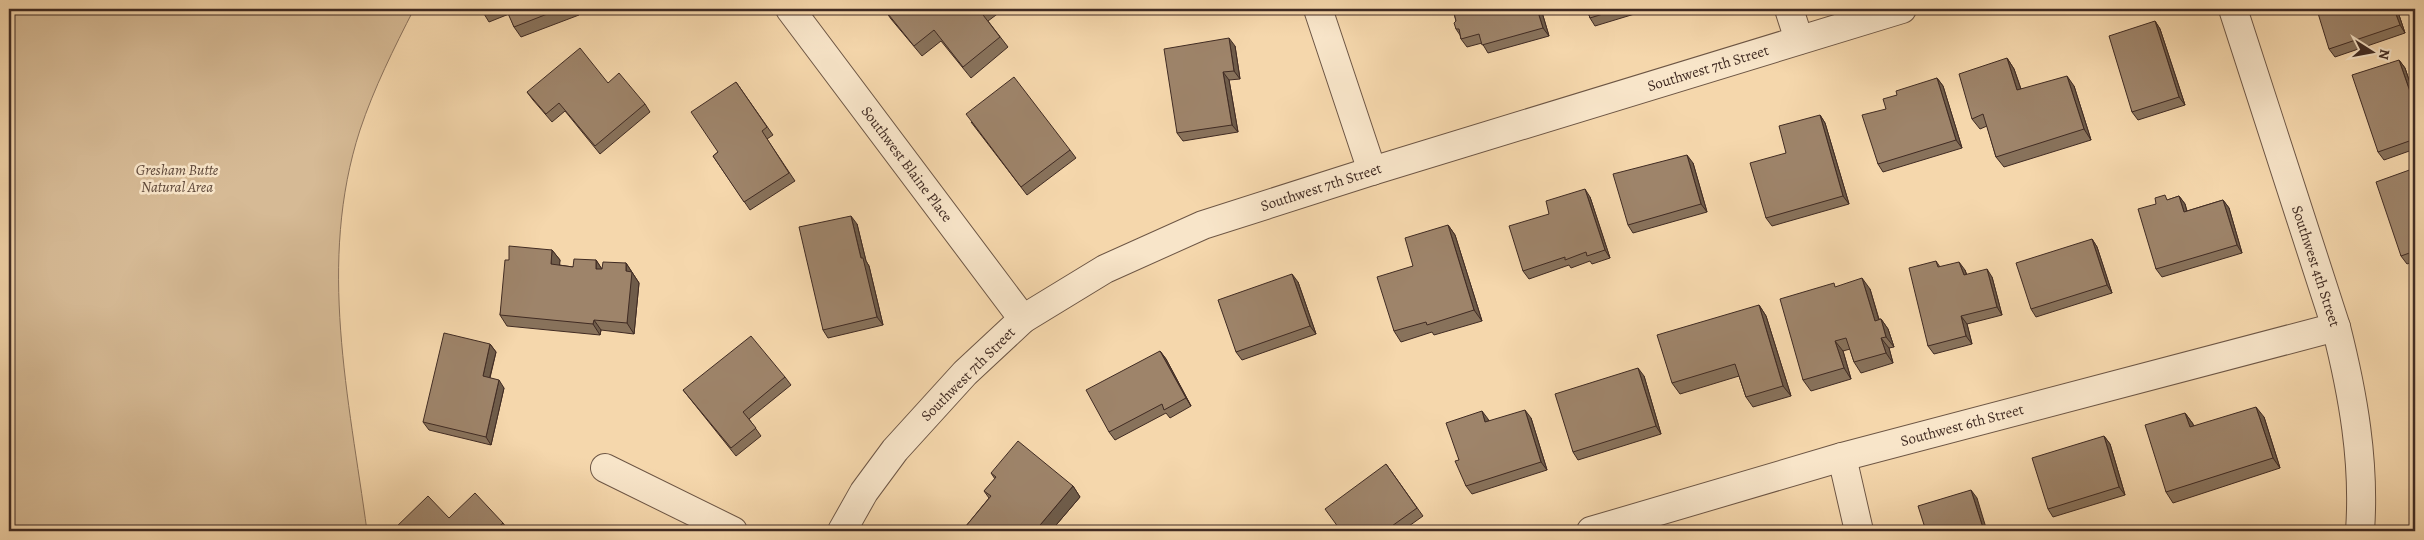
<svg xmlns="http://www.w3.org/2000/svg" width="2424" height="540" font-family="Alegreya,serif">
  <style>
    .green { fill: #d6ba95; stroke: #8b725c }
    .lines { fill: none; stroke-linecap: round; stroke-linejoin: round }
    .minor-casing { stroke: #6d5645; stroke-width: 30 }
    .minor { stroke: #f8e5c9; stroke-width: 28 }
    .wall { fill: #88725b; stroke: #402b23 }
    .shaded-wall { fill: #6f5c4a; stroke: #402b23 }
    .building { fill: #9e846a; stroke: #402b23 }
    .labels { text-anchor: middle; stroke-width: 5; stroke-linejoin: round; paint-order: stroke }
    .street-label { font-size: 15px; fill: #402b23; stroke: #f8e5c9 }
    .park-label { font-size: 15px; font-style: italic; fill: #5e483a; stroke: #f8e5c9 }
  </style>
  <rect width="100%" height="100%" fill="#f5d7ac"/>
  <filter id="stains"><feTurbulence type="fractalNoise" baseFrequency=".004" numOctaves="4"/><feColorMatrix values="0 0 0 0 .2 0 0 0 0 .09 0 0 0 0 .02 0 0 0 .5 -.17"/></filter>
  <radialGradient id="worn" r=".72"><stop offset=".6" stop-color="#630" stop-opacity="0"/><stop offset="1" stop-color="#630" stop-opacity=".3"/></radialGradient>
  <!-- green -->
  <path class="green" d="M9 9H414C394 48 374 88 360 130 317 262 349 398 367 531H9Z"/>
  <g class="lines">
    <!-- minor casing -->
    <g class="minor-casing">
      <g id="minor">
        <polyline points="790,9 1023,319"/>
        <polyline points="1318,9 1372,171"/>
        <polyline points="1789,9 1799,40"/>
        <path d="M2233 9 2336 327C2353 394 2365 462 2360 531"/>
        <polyline points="1842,457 1859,531"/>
        <polyline points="605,468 733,531"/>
        <polyline points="842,531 864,492 895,450 965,373 1023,319 1105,269 1203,225 1372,171 1902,9"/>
        <polyline points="1591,531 1842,457 2336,327"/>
      </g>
    </g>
    <!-- minor -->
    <use href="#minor" class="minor"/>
  </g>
  <!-- wall -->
  <g class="wall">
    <polygon points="481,9 576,9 579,15 521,37 514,27 509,14 489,22"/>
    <polygon points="884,9 1004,9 988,21 1008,47 971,78 941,41 922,56 891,19"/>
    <polygon points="1453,9 1541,9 1549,36 1488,53 1482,43 1467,47 1461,39 1460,35 1456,29 1456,21"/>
    <polygon points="1587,9 1651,9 1595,26 1590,18"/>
    <polygon points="2397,9 2405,33 2335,57 2329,49"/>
    <polygon points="2155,21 2160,29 2185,105 2138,120 2132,112"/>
    <polygon points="1235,46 1240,79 1229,80 1238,132 1183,141 1177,133"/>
    <polygon points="2007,58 2014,69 2021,89 2074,86 2091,140 2004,167 1996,157 1987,126 1980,129 1972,119"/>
    <polygon points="2399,60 2405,68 2415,98 2415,149 2384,160 2378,152"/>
    <polygon points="1937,78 1943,86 1962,148 1883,172 1878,164 1886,109 1897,95"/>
    <polygon points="736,82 773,135 767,139 795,181 750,210 713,156 718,152"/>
    <polygon points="608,83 645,104 650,112 600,154 565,111 552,122 533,100 527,92"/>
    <polygon points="1820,115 1825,123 1849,204 1772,226 1766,218 1786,153"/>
    <polygon points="971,122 1070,150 1076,158 1027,195"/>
    <polygon points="1693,163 1707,212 1633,233 1628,225"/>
    <polygon points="2415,168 2415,261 2407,264 2401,256"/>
    <polygon points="2179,196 2185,204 2187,211 2223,200 2229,208 2242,253 2162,277 2156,269 2156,204"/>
    <polygon points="1590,197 1610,258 1592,264 1590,261 1571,268 1569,265 1529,279 1523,271 1549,214"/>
    <polygon points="857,224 866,261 869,266 883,325 828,338 823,330"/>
    <polygon points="1448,225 1455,235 1482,321 1434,335 1432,332 1401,342 1394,331 1413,266"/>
    <polygon points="2092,239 2097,247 2112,293 2036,317 2031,309"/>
    <polygon points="552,250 560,260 559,265 573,267 596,260 602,269 626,263 639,283 634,334 601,330 600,335 507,326 500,315 509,260"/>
    <polygon points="1936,261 1940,267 1965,270 1967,275 1992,277 2002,315 1967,324 1972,344 1934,354 1928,346"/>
    <polygon points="1298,282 1316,334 1242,360 1236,352"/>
    <polygon points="1836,287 1870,289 1879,319 1881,319 1888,329 1894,347 1889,348 1893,363 1861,373 1854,362 1850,349 1843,351 1851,379 1811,391 1803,380"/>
    <polygon points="1759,305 1766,316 1791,396 1753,407 1746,397 1739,376 1680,394 1672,383"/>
    <polygon points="490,344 496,352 490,378 504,388 491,445 429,430 423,422"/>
    <polygon points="1160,351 1166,359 1191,406 1170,418 1166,413 1115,440 1109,432"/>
    <polygon points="1644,376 1661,434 1578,460 1573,452"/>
    <polygon points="785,377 791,385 749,419 761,436 736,456 683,390"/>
    <polygon points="2185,413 2193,424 2193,426 2264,417 2280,468 2173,503 2166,492"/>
    <polygon points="1531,418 1547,470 1472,494 1466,486 1459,460 1488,419 1488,421"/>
    <polygon points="2104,436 2110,444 2125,495 2053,517 2048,509"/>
    <polygon points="1386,464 1423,516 1402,531 1340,531"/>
    <polygon points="991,473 1073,486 1080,497 1051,531 970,531 966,526 989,498 984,491 995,479"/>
    <polygon points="449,518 503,523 509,531 392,531"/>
  </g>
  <!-- shaded-wall -->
  <g class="shaded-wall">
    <polygon points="1537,9 1541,9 1549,36 1543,28"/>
    <polygon points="2394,9 2397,9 2405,33 2400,25"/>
    <polygon points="2155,21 2160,29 2185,105 2179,97"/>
    <polygon points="1229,38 1235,46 1240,79 1234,71"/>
    <polygon points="2007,58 2014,69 2025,101 2017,90"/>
    <polygon points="2399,60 2405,68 2415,98 2415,106"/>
    <polygon points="1223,72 1229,80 1238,132 1232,125"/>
    <polygon points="2067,76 2074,86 2091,140 2084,129"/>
    <polygon points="1937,78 1943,86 1962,148 1956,140"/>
    <polygon points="1820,115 1825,123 1849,204 1843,196"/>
    <polygon points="1687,155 1693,163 1707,212 1701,204"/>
    <polygon points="1585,189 1590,197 1610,258 1605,250"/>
    <polygon points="2179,196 2185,204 2189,220 2184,212"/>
    <polygon points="2223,200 2229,208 2242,253 2237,245"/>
    <polygon points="851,216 857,224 866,261 869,266 883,325 877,317 861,258"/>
    <polygon points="1448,225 1455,235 1482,321 1474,310"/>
    <polygon points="2092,239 2097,247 2112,293 2107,285"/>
    <polygon points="552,250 560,260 559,275 551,264"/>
    <polygon points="596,260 603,271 596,269"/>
    <polygon points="1959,262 1965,270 1969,283 1964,275"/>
    <polygon points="626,263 639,283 634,334 627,323"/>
    <polygon points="1987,269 1992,277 2002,315 1997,307"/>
    <polygon points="1292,274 1298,282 1316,334 1310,326"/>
    <polygon points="1862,278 1870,289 1882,331 1875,321"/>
    <polygon points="1759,305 1766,316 1791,396 1783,386"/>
    <polygon points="1961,316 1967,324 1972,344 1966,336"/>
    <polygon points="1881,319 1888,329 1894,347 1886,337"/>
    <polygon points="594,320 601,330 600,335 593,324"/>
    <polygon points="1881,338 1889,348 1893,363 1886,353"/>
    <polygon points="1835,341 1843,351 1851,379 1844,368"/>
    <polygon points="490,344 496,352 488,384 483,376"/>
    <polygon points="1160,351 1166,359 1191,406 1186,398"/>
    <polygon points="1638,368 1644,376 1661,434 1656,426"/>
    <polygon points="499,380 504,388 491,445 486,437"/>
    <polygon points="2256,407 2264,417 2280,468 2273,458"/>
    <polygon points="1525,410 1531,418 1547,470 1541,462"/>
    <polygon points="1482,411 1488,419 1491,430 1485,422"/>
    <polygon points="2185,413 2193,424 2197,438 2190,427"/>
    <polygon points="2104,436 2110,444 2125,495 2119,487"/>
    <polygon points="1073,486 1080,497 1051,531 1035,531"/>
    <polygon points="1971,490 1977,498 1987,531 1984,531"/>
  </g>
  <!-- building -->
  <g class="building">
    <polygon points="481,9 488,9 482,11"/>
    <polygon points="506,9 560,9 514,27"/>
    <polygon points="884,9 984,9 980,11 1000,37 963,67 934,30 914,46"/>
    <polygon points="1453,9 1537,9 1543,28 1482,45 1479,34 1461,39 1459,29 1456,29 1454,23 1456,21"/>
    <polygon points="1587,9 1619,9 1590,18"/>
    <polygon points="2320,9 2394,9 2400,25 2329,49 2317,10"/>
    <polygon points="2155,21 2179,97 2132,112 2109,36"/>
    <polygon points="1229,38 1234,71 1223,72 1232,125 1177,133 1164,49"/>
    <polygon points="580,48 608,83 619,73 645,104 595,146 559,103 546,114 527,92"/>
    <polygon points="2007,58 2017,90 2067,76 2084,129 1996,157 1983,114 1972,119 1959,74"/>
    <polygon points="2399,60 2415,106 2415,139 2378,152 2352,75"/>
    <polygon points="1014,77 1070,150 1021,187 966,114"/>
    <polygon points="1937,78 1956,140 1878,164 1862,115 1886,109 1883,99 1897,95 1896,91"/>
    <polygon points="736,82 767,127 762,131 789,173 744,202 713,156 718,152 691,112"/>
    <polygon points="1820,115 1843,196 1766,218 1750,163 1786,153 1779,126"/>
    <polygon points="1687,155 1701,204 1628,225 1613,174"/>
    <polygon points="2415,168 2415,251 2401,256 2376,182"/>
    <polygon points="1585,189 1605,250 1587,256 1586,252 1565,260 1565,257 1523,271 1509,226 1549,214 1546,201"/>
    <polygon points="2165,195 2167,200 2179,196 2184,212 2223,200 2237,245 2156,269 2138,209 2156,204 2155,198"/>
    <polygon points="851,216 861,258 863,258 877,317 823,330 799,227"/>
    <polygon points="1448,225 1474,310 1427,325 1426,322 1394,331 1377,277 1413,266 1405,238"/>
    <polygon points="2092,239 2107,285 2031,309 2016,263"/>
    <polygon points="509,246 552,250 551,264 573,267 574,259 596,260 596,269 602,269 603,262 626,263 626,271 632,272 627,323 594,320 593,324 500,315 505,260 509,260"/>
    <polygon points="1936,261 1938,267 1959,262 1964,275 1987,269 1997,307 1961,316 1966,336 1928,346 1909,268"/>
    <polygon points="1292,274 1310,326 1236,352 1218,300"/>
    <polygon points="1862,278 1875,321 1881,319 1886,337 1881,338 1886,353 1854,362 1846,338 1835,341 1844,368 1803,380 1780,299 1834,283 1835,287"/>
    <polygon points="1759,305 1783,386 1746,397 1735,364 1672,383 1657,335"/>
    <polygon points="444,333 490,344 483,376 499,380 486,437 423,422"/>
    <polygon points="751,336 785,377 743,412 756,428 731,448 683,390"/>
    <polygon points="1160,351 1186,398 1164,410 1162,404 1109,432 1086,390"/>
    <polygon points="1638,368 1656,426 1573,452 1555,394"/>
    <polygon points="2256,407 2273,458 2166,492 2145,425 2185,413 2190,427"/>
    <polygon points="1525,410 1541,462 1466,486 1455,461 1459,460 1446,423 1482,411 1485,422"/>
    <polygon points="2104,436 2119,487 2048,509 2032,458"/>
    <polygon points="1018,441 1073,486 1035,531 973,531 966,526 991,496 984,491 996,477 991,473"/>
    <polygon points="1386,464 1417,508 1385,531 1341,531 1325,509"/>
    <polygon points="1971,490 1984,531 1926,531 1918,506"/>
    <polygon points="475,493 503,523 494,531 392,531 428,496 449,518"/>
  </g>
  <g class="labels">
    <!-- street labels -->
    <g class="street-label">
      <text transform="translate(1708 68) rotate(-17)" y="5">Southwest 7th Street</text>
      <text transform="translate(907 164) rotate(53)" y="5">Southwest Blaine Place</text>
      <text transform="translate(1321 187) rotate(-18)" y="5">Southwest 7th Street</text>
      <text transform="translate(2316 266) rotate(72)" y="5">Southwest 4th Street</text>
      <text transform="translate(968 374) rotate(-45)" y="5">Southwest 7th Street</text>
      <text transform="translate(1962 425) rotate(-15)" y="5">Southwest 6th Street</text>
    </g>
    <!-- park labels -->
    <g class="park-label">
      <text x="177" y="175">Gresham Butte<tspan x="177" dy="17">Natural Area</tspan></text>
    </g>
  </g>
  <!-- margin -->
  <rect width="2424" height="540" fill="none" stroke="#f5d7ac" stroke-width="30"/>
  <rect x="10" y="10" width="2404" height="520" fill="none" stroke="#402b23" stroke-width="2.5"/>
  <rect x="15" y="15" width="2394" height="510" fill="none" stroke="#402b23"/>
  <!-- north arrow -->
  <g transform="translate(2372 52) rotate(101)" stroke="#f8e5c9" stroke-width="4" paint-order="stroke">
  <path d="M0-4L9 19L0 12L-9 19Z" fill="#402b23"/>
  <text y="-8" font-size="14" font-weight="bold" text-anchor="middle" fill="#402b23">N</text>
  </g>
  <rect width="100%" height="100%" filter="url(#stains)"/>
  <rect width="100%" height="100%" fill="url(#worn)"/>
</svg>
